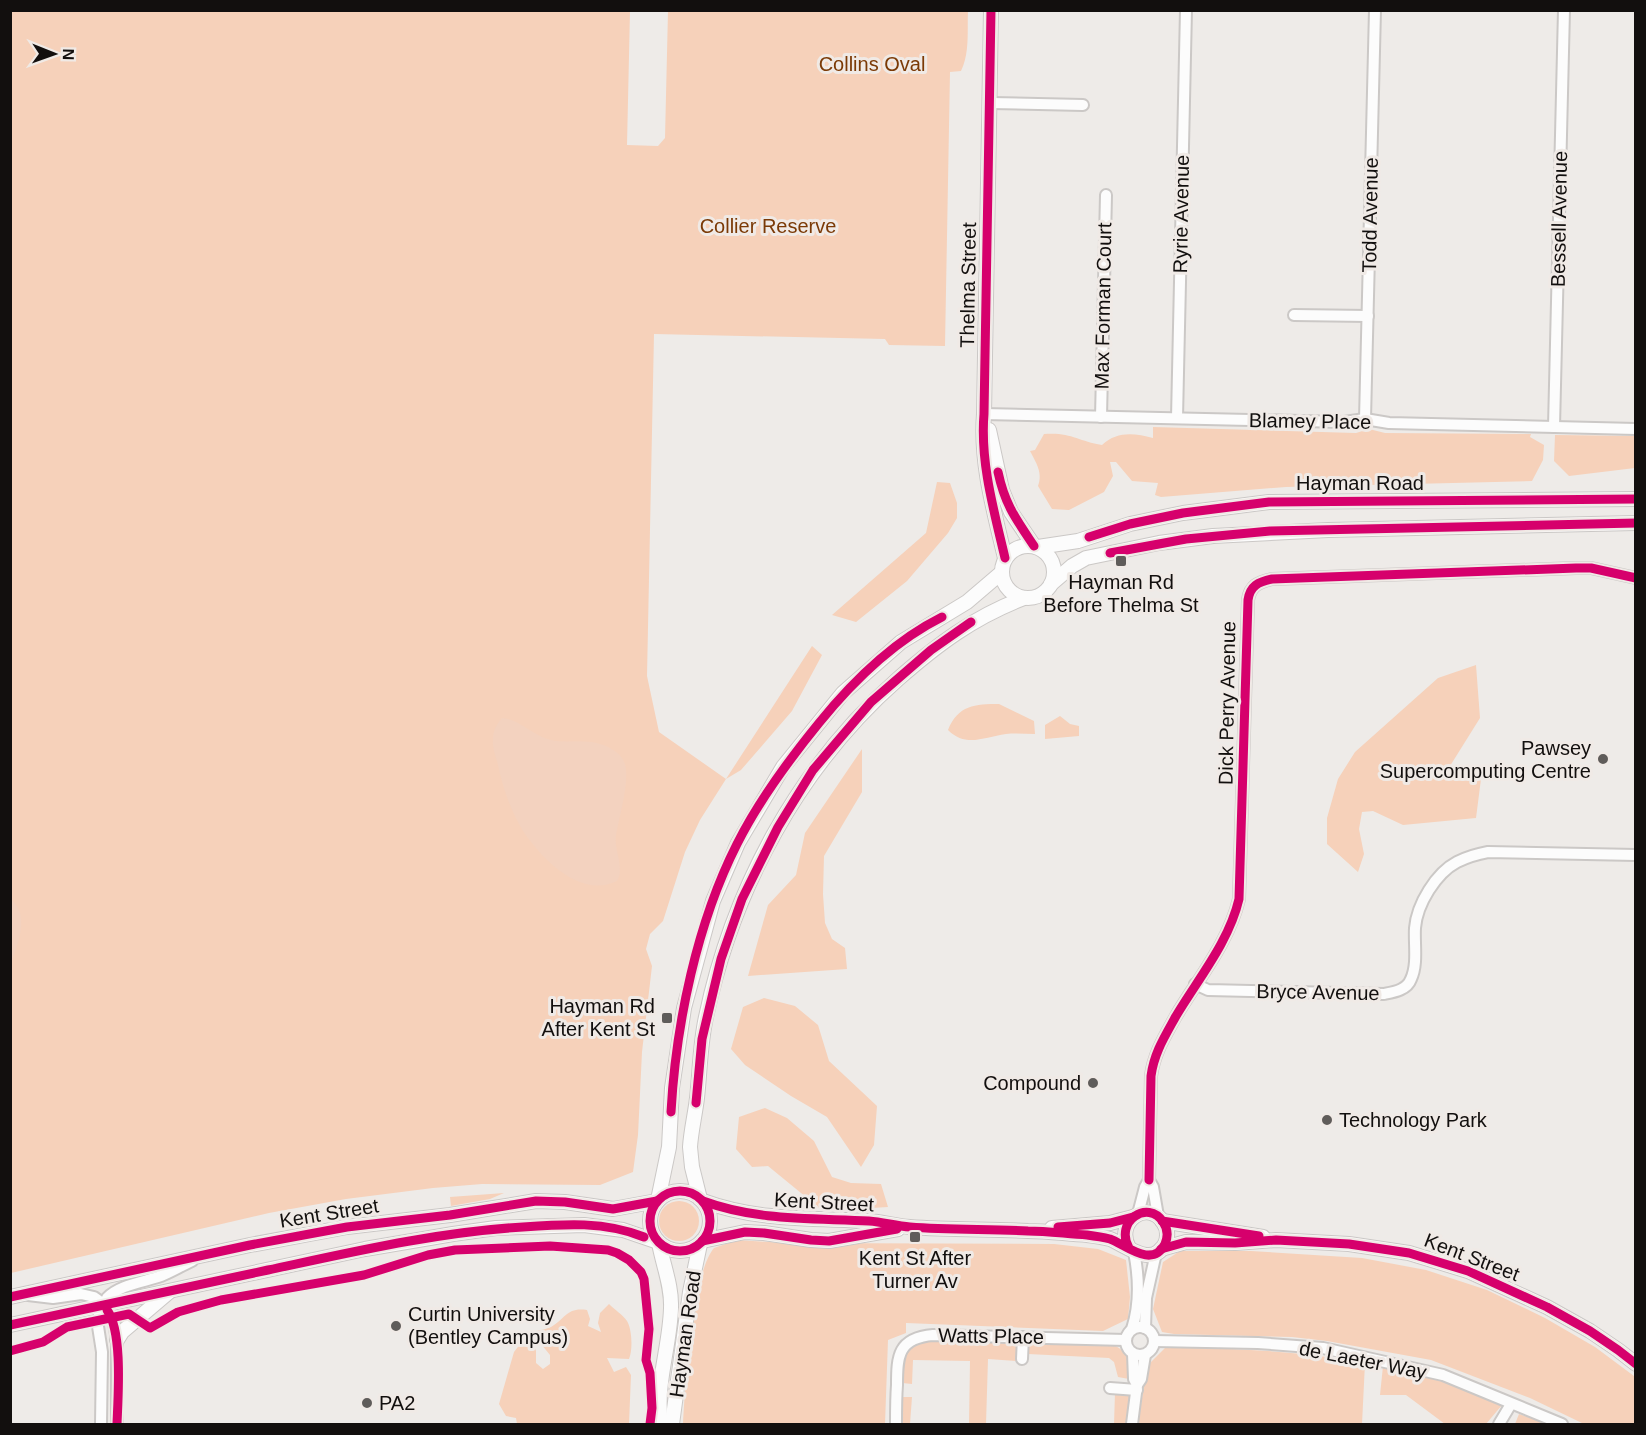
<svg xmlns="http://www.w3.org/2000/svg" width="1646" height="1435" font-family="Helvetica,sans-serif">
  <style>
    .green { fill: #f6d1ba }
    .water { fill: #f3d2bf }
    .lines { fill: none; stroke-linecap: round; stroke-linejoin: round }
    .minor-casing { stroke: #cbc8c6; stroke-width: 14 }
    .major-casing { stroke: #cbc8c6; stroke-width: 16 }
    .minor { stroke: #fcfcfc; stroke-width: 10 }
    .major { stroke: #fcfcfc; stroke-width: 14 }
    .cycleway-casing { stroke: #f0eae6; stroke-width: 13 }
    .cycleway { stroke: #d6006c; stroke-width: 9 }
    .poi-dot { fill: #5f5c5a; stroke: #f0eae6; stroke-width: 2 }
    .labels { text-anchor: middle; stroke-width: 6; stroke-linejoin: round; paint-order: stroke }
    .park-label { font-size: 20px; fill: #7b3a06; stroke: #f0eae6 }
    .street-label { font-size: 20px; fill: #120f0e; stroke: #f0eae6 }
    .poi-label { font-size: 20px; fill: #120f0e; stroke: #f0eae6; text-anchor: end }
  </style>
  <rect width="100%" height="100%" fill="#eeebe8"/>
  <!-- green -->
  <g class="green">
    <path d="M10 11H630L627 145 658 146 665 138 668 11H968C967 30 970 53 961 71L950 72 945 346 889 345 885 339 654 334 647 676 659 732 726 779 812 646 822 655 792 711 741 770 726 779 700 820 685 852 663 921 650 934 646 949 652 966 642 1052 638 1135 633 1172 600 1185 482 1184 433 1188 346 1199 269 1213 11 1273Z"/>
    <path d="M1153 427 1356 433 1369 429 1385 433 1531 434 1530 437 1544 445 1543 460 1532 481 1286 487 1161 497 1155 495 1158 483 1132 481 1116 462H1110L1113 476 1104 492 1069 510 1052 509 1038 486C1043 472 1036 463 1030 451L1035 450 1044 434C1071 432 1078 441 1102 445 1117 431 1134 433 1153 438Z"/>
    <polygon points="1555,435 1635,436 1635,468 1569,476 1554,461"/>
    <polygon points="937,482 950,483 957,503 957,518 948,533 907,581 856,622 832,615 926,533"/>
    <polygon points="1476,665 1480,718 1450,766 1454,777 1481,779 1476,818 1403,825 1373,811 1362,812 1359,829 1364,854 1358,872 1327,844 1327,818 1338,779 1355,752 1438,678"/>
    <path d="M999 704 1034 721 1035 734C1025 734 1016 733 1006 734 984 737 966 748 948 730 958 705 975 704 999 704Z"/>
    <polygon points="1060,716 1070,724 1079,726 1079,736 1045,739 1045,725"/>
    <polygon points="862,749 862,792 824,856 823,894 825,923 832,939 845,948 847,969 748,976 768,905 796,875 805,833"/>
    <polygon points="764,998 795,1006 818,1025 829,1061 877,1106 874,1145 861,1167 827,1117 791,1096 745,1065 731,1049 743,1007"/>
    <polygon points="765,1108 787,1118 814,1141 832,1177 851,1183 881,1184 888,1207 823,1211 768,1166 752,1167 736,1149 739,1117"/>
    <polygon points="504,1193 490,1199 451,1206 450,1197"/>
    <circle cx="679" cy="1221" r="20"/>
    <path d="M737 1240 784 1243 1054 1244 1098 1249 1126 1260 1130 1297 1128 1319 1103 1331 906 1323V1333L888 1340 885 1424H683C685 1388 692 1274 714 1248Z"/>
    <polygon points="1180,1251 1251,1251 1362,1258 1426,1270 1487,1290 1545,1318 1595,1347 1634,1376 1635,1424 1584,1424 1530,1398 1431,1360 1327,1341 1292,1337 1174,1334 1162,1332 1153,1309 1163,1262"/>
    <path d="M609 1304C614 1309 623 1315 627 1321 632 1329 633 1350 629 1359L607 1358 614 1372 626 1367 631 1375 629 1424H517L516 1418 506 1416 499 1404 514 1352 524 1339 533 1343 536 1351V1363L543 1369 550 1364V1355L541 1344 536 1331C541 1330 547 1329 551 1327 566 1318 567 1307 587 1310L590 1319 588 1326 601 1332 598 1323 600 1313Z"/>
    <polygon points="933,1341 1016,1341 1016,1361 988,1359 986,1424 969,1424 970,1361 913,1360 912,1384 902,1383 903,1363 906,1352 919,1343"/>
    <path d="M1028 1342 1114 1345C1130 1354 1129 1362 1129 1379L1118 1377 1114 1362 1109 1358 1028 1354Z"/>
    <path d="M1166 1347C1233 1349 1299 1350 1365 1363L1362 1424H1138L1147 1366Z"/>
    <polygon points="1383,1366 1437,1378 1502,1405 1486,1424 1445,1424 1406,1395 1380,1395"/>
    <polygon points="1115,1393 1129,1395 1131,1397 1127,1424 1114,1424"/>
    <polygon points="902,1397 912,1397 910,1424 901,1424"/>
    <polygon points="1519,1414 1547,1424 1515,1424"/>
  </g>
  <!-- water -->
  <g class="water">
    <path d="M502 718C520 719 533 736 551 740 565 743 578 740 592 742 604 744 621 751 625 764 630 782 619 817 616 836 614 850 625 869 617 881 580 899 542 859 523 831 510 810 502 785 497 761 495 755 492 746 493 739 493 730 497 724 502 718Z"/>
    <path d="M11 899C30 915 18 944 11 964Z"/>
  </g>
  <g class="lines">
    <!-- minor casing -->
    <g class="minor-casing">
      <g id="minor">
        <polyline points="991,103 1083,105"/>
        <polyline points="1294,315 1368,316"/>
        <polyline points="984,414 1344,422 1365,419 1389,423 1636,429"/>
        <polyline points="1101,417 1106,195"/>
        <polyline points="1177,418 1186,10"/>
        <polyline points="1365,419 1375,10"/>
        <polyline points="1554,427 1564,10"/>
        <path d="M1195 984 1208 990 1384 994C1394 992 1407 990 1411 979 1418 964 1414 944 1415 928 1417 904 1436 873 1457 862 1467 857 1477 854 1488 852L1636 855"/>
        <polyline points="1149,1180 1153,1187 1158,1216"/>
        <path d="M1138 1214 1145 1187 1149 1180 1151 1076C1154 1053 1165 1036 1176 1016 1198 979 1229 942 1239 899L1248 600C1250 586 1258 582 1272 579L1576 568H1591L1636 578"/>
        <polyline points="28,1295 53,1298 81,1294 94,1297 101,1302 113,1317 117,1340 117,1424"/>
        <circle cx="1140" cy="1341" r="14"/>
        <polyline points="1145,1328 1146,1298 1156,1253"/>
        <path d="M1132 1329C1140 1304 1139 1277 1134 1252"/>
        <polyline points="1154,1341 1258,1343 1323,1348 1443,1375 1562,1424"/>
        <polyline points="1133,1354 1134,1379 1137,1385"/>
        <polyline points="1022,1359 1023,1337"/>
        <polyline points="1110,1388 1137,1390"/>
        <path d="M101 1424 102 1352 97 1320 107 1298C119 1285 144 1282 161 1276 171 1272 181 1266 192 1261"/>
        <path d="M896 1424C896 1411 896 1398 897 1385 897 1356 898 1338 933 1335L1126 1340"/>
        <polyline points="1132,1424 1137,1385 1141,1379 1145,1355"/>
        <polyline points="1499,1424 1511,1404"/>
      </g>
    </g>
    <!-- major casing -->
    <g class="major-casing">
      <g id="major">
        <path d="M991 10 984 414C980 462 994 511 1005 558"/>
        <polyline points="989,430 1002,490 1011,512 1034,546"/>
        <circle cx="1028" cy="572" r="26"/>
        <polyline points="1038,547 1078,541 1130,524 1183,513 1269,502 1636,499"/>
        <polyline points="1051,584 1072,566 1086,558 1159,543 1213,536 1328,530 1636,523"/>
        <circle cx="680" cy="1221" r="30"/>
        <path d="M700 1199 692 1167 690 1147C691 1131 695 1115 697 1098 700 1071 700 1044 706 1017 733 888 799 766 898 679 938 644 974 617 1024 598"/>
        <polyline points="658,1200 669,1147 672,1088 684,1008 713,901 738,843 783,767 843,693 901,642 967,602 1001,573"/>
        <path d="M703 1201C757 1221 812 1218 869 1221 883 1222 896 1226 910 1227 949 1230 989 1229 1028 1231 1048 1231 1067 1234 1087 1235 1095 1236 1102 1237 1110 1239 1126 1245 1152 1269 1165 1244 1168 1237 1168 1229 1163 1222 1148 1199 1114 1221 1129 1248"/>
        <polyline points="1162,1221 1263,1237"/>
        <polyline points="1052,1228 1110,1223 1133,1217"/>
        <polyline points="702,1241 745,1232 764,1233 811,1240 829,1241 898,1229"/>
        <path d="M659 1243C663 1265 672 1286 671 1308 670 1347 655 1384 661 1424"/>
        <polyline points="1161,1249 1186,1242 1235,1243 1276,1240 1349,1244 1409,1253 1468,1271 1547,1307 1590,1331 1618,1350 1636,1364"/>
        <polyline points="10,1297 250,1245 347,1227 450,1215 536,1201 565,1202 613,1209 657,1201"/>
        <polyline points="10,1325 365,1249 453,1234 496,1228 584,1225 623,1230 658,1242"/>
        <polyline points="117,1340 122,1332 169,1292"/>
        <polyline points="672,1424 690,1292 700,1244"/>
      </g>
    </g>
    <!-- minor -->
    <use href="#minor" class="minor"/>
    <!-- major -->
    <use href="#major" class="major"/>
    <!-- cycleway casing -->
    <g class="cycleway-casing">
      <g id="cycleway">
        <path d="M991 10 984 414C980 462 994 511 1005 558"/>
        <path d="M998 472C1005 505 1016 519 1034 546"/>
        <polyline points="1089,537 1130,524 1183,513 1269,502 1636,499"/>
        <polyline points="1110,553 1186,539 1270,531 1636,523"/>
        <polyline points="696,1103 702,1039 721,959 742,899 778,827 813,770 871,702 931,650 971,622"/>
        <path d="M671 1112C676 1023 697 923 737 844 759 800 788 761 819 723 853 681 894 641 942 617"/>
        <path d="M1149 1180 1151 1076C1154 1053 1165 1036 1176 1016 1198 979 1229 942 1239 899L1248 600C1250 586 1258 582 1272 579L1576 568H1591L1636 578"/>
        <circle cx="680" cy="1221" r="30"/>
        <path d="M703 1201C757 1221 812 1218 869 1221 883 1222 896 1226 910 1227 949 1230 989 1229 1028 1231 1048 1231 1067 1234 1087 1235 1095 1236 1102 1237 1110 1239 1126 1245 1152 1269 1165 1244 1168 1237 1168 1229 1163 1222 1148 1199 1114 1221 1129 1248"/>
        <polyline points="1162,1221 1259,1236"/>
        <polyline points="1058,1227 1110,1223 1133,1217"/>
        <polyline points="702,1241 745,1232 764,1233 811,1240 829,1241 897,1229"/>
        <polyline points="1161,1249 1186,1242 1235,1243 1276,1240 1349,1244 1409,1253 1468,1271 1547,1307 1590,1331 1618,1350 1636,1364"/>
        <polyline points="10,1297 250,1245 347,1227 450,1215 536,1201 565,1202 613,1209 657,1201"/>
        <path d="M107 1310C123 1332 118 1396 117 1424"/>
        <path d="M10 1325C96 1306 182 1288 268 1270 352 1252 437 1232 523 1227 564 1224 605 1221 644 1237"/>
        <polyline points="10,1351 43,1342 67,1327 129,1314 150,1328 178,1312 221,1300 364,1275 428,1255 455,1250 550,1246 608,1250 617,1253 629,1260 641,1272 644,1279 649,1329 646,1360 650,1373 652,1408 650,1424"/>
      </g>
    </g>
    <!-- cycleway -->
    <use href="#cycleway" class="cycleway"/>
  </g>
  <!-- markers -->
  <g class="poi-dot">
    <rect x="1115" y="555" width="12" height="12" rx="3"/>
    <circle cx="1603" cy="759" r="6"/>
    <rect x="661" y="1012" width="12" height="12" rx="3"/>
    <circle cx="1093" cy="1083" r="6"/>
    <circle cx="1327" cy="1120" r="6"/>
    <rect x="909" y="1231" width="12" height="12" rx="3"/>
    <circle cx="396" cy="1326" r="6"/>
    <circle cx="367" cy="1403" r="6"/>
  </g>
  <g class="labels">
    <!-- park labels -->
    <g class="park-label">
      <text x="872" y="71">Collins Oval</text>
      <text x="768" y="233">Collier Reserve</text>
    </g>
    <!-- street labels -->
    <g class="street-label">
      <text transform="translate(1181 214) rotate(-89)" y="7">Ryrie Avenue</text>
      <text transform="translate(1370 215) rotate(-89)" y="7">Todd Avenue</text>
      <text transform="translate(1559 219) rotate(-89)" y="7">Bessell Avenue</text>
      <text transform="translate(968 285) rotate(-89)" y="7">Thelma Street</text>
      <text transform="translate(1103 306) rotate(-89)" y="7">Max Forman Court</text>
      <text transform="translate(1310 421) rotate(1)" y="7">Blamey Place</text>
      <text x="1360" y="490">Hayman Road</text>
      <text transform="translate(1227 703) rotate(-89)" y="7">Dick Perry Avenue</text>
      <text transform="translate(1318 992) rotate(1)" y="7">Bryce Avenue</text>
      <text transform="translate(824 1202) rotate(3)" y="7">Kent Street</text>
      <text transform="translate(329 1213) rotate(-9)" y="7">Kent Street</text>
      <text transform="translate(1472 1257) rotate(21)" y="7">Kent Street</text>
      <text transform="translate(685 1334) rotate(-82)" y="7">Hayman Road</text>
      <text transform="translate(991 1336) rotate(1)" y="7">Watts Place</text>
      <text transform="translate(1363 1360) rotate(11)" y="7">de Laeter Way</text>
    </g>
    <!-- poi labels -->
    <g class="poi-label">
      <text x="1121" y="589" text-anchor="middle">Hayman Rd<tspan x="1121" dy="23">Before Thelma St</tspan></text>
      <text x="1591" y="755">Pawsey<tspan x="1591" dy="23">Supercomputing Centre</tspan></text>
      <text x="655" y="1013">Hayman Rd<tspan x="655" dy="23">After Kent St</tspan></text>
      <text x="1081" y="1090">Compound</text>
      <text x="1339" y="1127" text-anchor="start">Technology Park</text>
      <text x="915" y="1265" text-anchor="middle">Kent St After<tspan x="915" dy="23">Turner Av</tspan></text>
      <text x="408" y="1321" text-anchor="start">Curtin University<tspan x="408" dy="23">(Bentley Campus)</tspan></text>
      <text x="379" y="1410" text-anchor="start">PA2</text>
    </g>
  </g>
  <!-- border -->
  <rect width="1646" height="1435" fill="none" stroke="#120f0e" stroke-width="24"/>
  <!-- north arrow -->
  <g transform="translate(54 54) rotate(91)" stroke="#f0eae6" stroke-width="4.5" paint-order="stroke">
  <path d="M0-4.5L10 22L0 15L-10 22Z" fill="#120f0e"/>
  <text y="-9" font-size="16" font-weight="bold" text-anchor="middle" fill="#120f0e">N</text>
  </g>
</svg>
